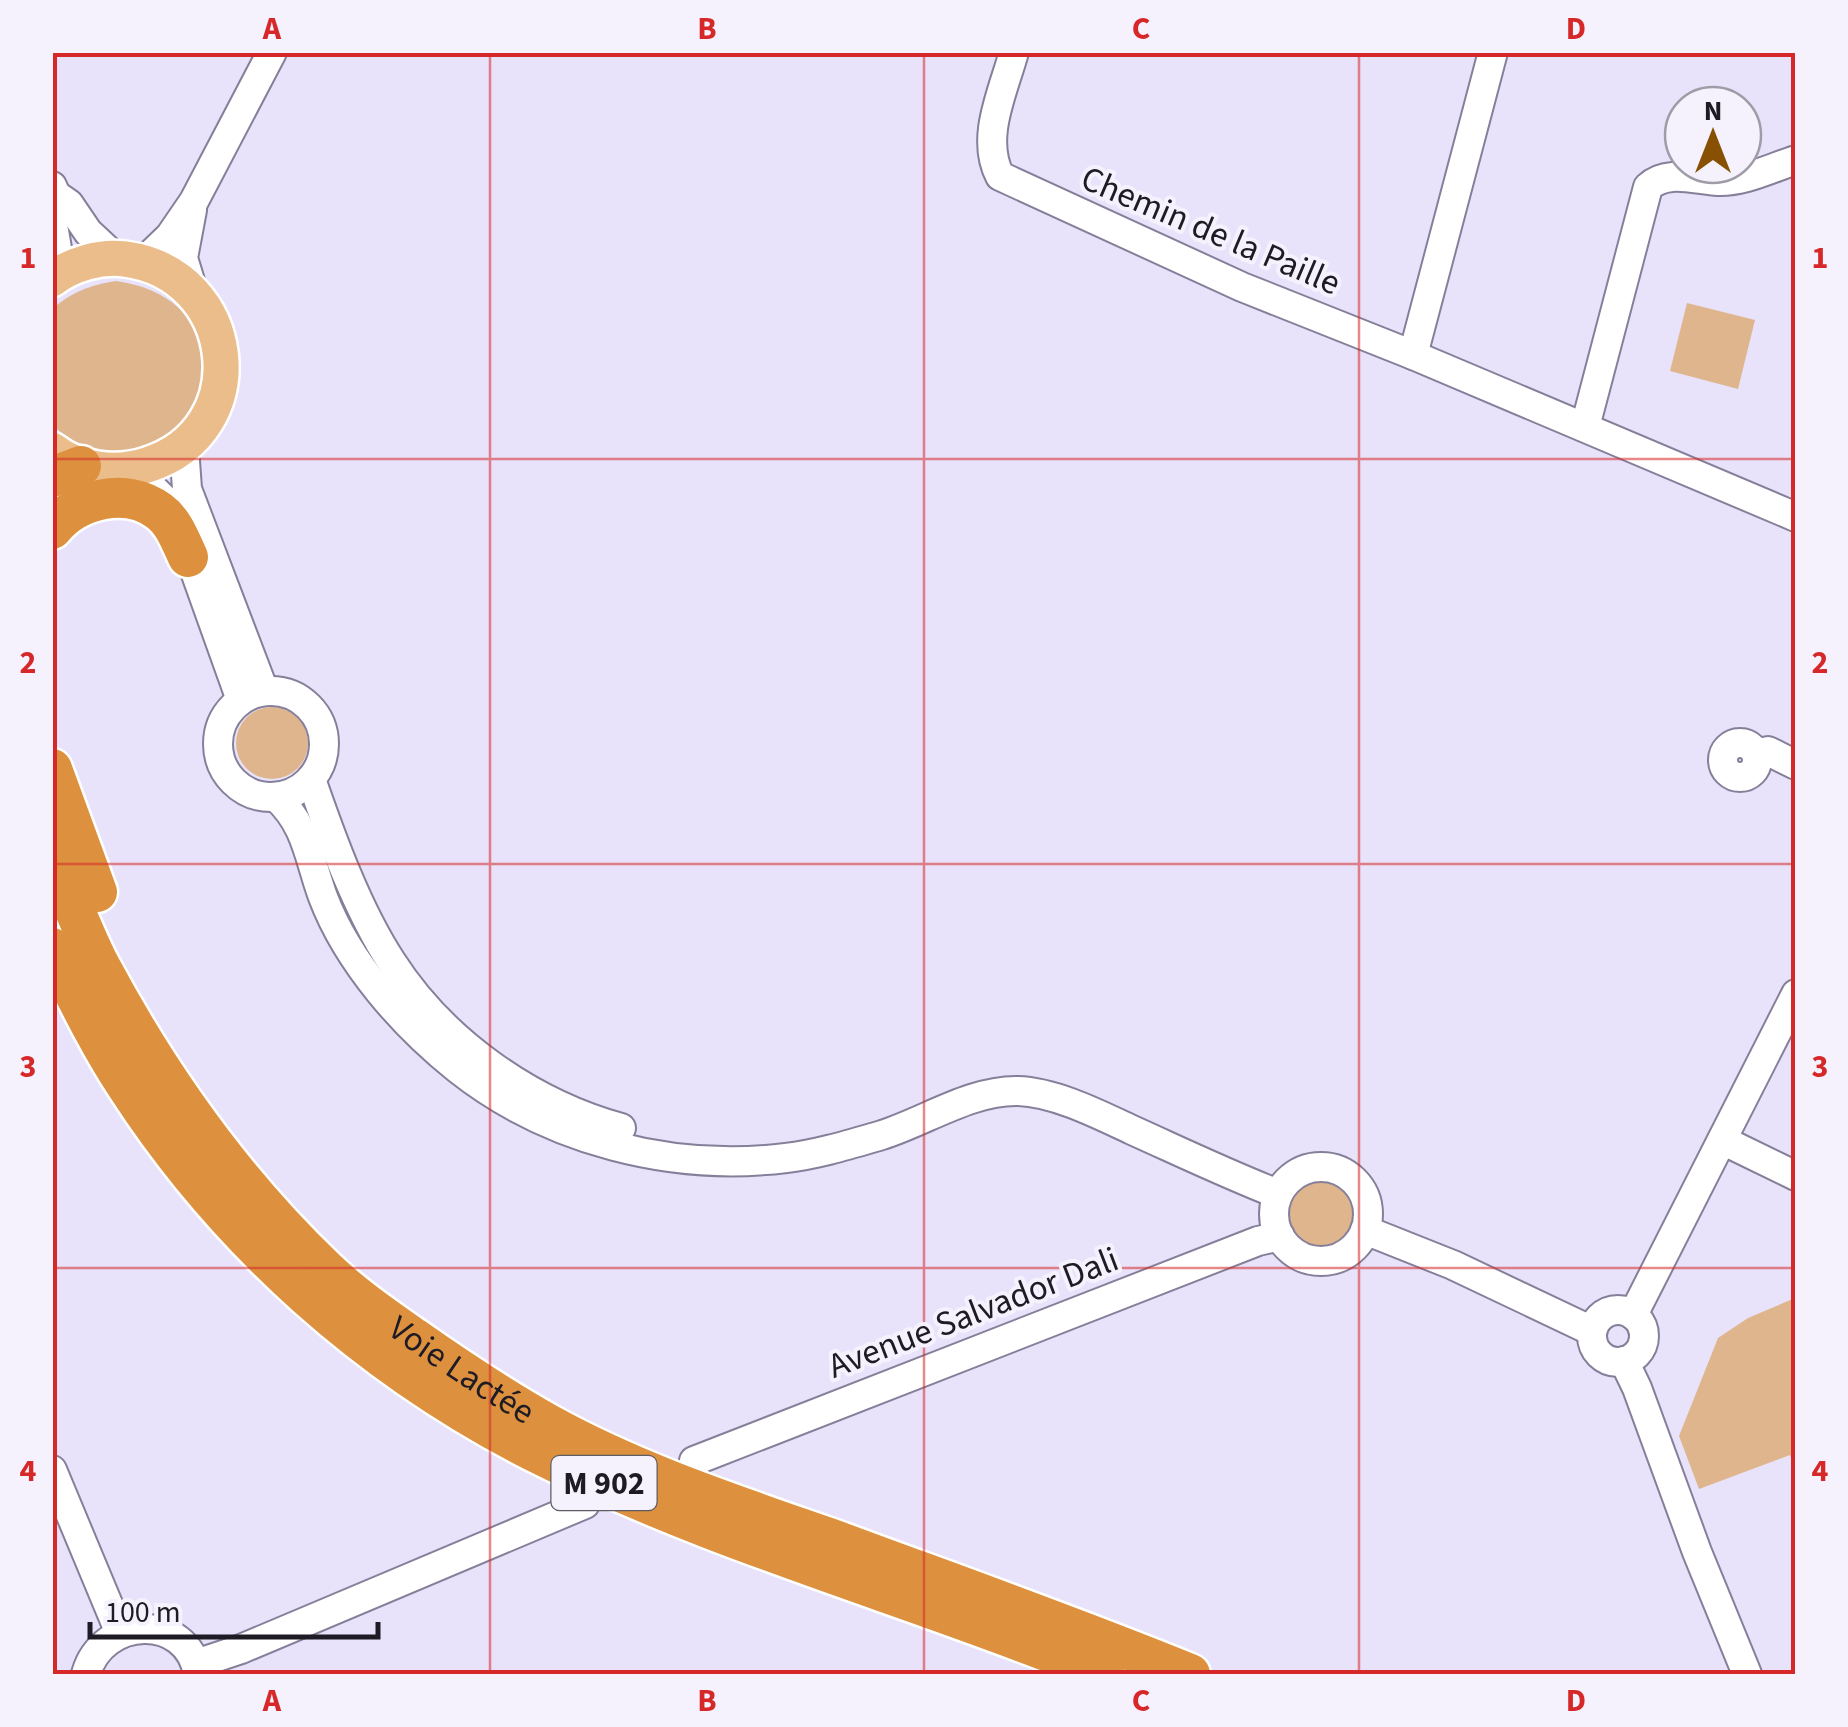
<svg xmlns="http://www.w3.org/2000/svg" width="1848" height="1727" font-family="'Source Sans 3',sans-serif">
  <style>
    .green { fill: #dfb58d }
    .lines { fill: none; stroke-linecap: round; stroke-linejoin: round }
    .minor-casing { stroke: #867f9a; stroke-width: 32 }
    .major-casing { stroke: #fff; stroke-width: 40 }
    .highway-casing { stroke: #fff; stroke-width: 45 }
    .minor { stroke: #fff; stroke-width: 28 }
    .major { stroke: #ebbd8b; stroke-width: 35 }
    .highway { stroke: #dd913e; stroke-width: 40 }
    .grid { fill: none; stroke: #d62828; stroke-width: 2.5; stroke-opacity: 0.55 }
    .labels { text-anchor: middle; stroke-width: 8; stroke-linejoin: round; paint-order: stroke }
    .shield { fill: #f5f2fe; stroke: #5e5c66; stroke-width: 2.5 }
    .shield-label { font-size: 32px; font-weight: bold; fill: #1e1b25 }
    .street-label { font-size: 35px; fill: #1e1b25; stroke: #f5f2fe }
    .neatline { fill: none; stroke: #d62828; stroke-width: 4 }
    .grid-label { font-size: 32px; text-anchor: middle; font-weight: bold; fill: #d62828 }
  </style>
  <rect width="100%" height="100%" fill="#e8e3fa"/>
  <!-- green -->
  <g class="green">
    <path d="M116 281C283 305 178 532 53 426L52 309C72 292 90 285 116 281Z"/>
    <polygon points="1687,303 1755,320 1738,389 1670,371"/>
    <circle cx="272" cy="743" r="36"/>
    <circle cx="1322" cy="1215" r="34"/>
    <polygon points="1795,1298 1795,1469 1790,1455 1699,1489 1679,1436 1718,1338 1748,1318"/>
  </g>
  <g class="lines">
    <!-- minor casing -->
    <g class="minor-casing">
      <g id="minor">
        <path d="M1014 52C1003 92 980 138 1000 176L1242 287 1413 355 1796 517"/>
        <polyline points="52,186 56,195 69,204 88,232 116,258"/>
        <polyline points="192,210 183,258 193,291"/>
        <polyline points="52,219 61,272"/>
        <polyline points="143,262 170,236 194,201 272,52"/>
        <polyline points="1413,355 1493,52"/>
        <path d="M1585 427 1648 187C1667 169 1695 180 1718 181 1744 182 1771 168 1796 160"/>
        <polyline points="184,447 187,489 264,691"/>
        <polyline points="134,470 172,507 241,700"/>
        <circle cx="271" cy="744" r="53"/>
        <circle cx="1740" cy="760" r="17"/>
        <polyline points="1756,754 1768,751 1796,765"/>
        <path d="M311 779C331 837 357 909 391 961 442 1041 530 1103 621 1128"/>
        <path d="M276 797C307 825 309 859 323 897 348 963 404 1026 458 1069 549 1141 672 1172 786 1158 819 1154 851 1144 882 1135 926 1121 971 1090 1018 1091 1055 1092 1100 1115 1132 1130 1181 1152 1229 1175 1278 1194"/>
        <polyline points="1722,1140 1796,1176"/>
        <circle cx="1321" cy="1214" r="47"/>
        <polyline points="1365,1230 1453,1265 1592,1331"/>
        <circle cx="1618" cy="1336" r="26"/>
        <polyline points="1633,1315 1796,994"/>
        <polyline points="1624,1361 1637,1388 1697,1552 1747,1674"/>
        <polyline points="694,1461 1258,1241 1280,1236"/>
        <polyline points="52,1470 120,1633"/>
        <polyline points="196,1664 241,1649 585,1504"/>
        <path d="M86 1674C102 1616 187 1612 198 1674"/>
      </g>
    </g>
    <!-- major casing -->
    <g class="major-casing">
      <path id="major" d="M52 279C72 264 100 256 125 259 239 274 258 430 147 465 116 475 79 471 52 450"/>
    </g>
    <!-- highway casing -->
    <g class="highway-casing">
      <g id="highway">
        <polyline points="52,477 81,466"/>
        <path d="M52 529C76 499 126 486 159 511 174 522 180 540 188 557"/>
        <polyline points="52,769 97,892"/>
        <path id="s1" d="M52 855C68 892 82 931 100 966 160 1078 233 1181 325 1269 352 1295 384 1317 414 1338 458 1369 502 1398 548 1424 640 1475 744 1508 843 1543 959 1586 1075 1627 1190 1674"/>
        <path d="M52 948C76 996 98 1043 128 1088 228 1242 370 1368 535 1452 717 1544 917 1597 1105 1674"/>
      </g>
    </g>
    <!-- minor -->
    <use href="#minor" class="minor"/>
    <!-- major -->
    <use href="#major" class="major"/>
    <!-- highway -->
    <use href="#highway" class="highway"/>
  </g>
  <!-- grid -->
  <path class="grid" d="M490 52V1674M924 52V1674M1359 52V1674M52 459H1796M52 864H1796M52 1268H1796"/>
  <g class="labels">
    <!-- shield labels -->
    <rect class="shield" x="551.5" y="1456" width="105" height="54" rx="8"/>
    <g class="shield-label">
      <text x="604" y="1494">M 902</text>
    </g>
    <!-- street labels -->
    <g class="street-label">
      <text transform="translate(1211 230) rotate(23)" y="12">Chemin de la Paille</text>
      <text transform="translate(973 1312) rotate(-21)" y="12">Avenue Salvador Dali</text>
      <text dy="12" stroke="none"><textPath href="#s1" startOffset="670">Voie Lactée</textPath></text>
    </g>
  </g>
  <!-- border -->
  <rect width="1848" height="1727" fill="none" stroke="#f5f2fe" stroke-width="110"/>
  <!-- north arrow -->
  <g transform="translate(1713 135)"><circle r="48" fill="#f5f2fe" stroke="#9f9ca7" stroke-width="2.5"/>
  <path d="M0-8L18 38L0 25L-18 38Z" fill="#885003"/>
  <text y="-15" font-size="28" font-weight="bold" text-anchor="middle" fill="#1e1b25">N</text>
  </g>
  <!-- scale -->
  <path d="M90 1622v15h288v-15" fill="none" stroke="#1e1b25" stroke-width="5"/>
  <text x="105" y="1622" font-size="30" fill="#1e1b25" stroke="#f5f2fe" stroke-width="8" paint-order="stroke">100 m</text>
  <rect x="55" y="55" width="1738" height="1617" class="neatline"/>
  <g class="grid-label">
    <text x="272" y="39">A</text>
    <text x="707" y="39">B</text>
    <text x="1141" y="39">C</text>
    <text x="1576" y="39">D</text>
    <text x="28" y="268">1</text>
    <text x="1820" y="268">1</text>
    <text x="28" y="673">2</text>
    <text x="1820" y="673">2</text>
    <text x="28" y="1077">3</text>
    <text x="1820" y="1077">3</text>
    <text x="28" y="1481">4</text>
    <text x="1820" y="1481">4</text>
    <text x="272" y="1711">A</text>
    <text x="707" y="1711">B</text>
    <text x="1141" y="1711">C</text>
    <text x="1576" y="1711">D</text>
  </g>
</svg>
